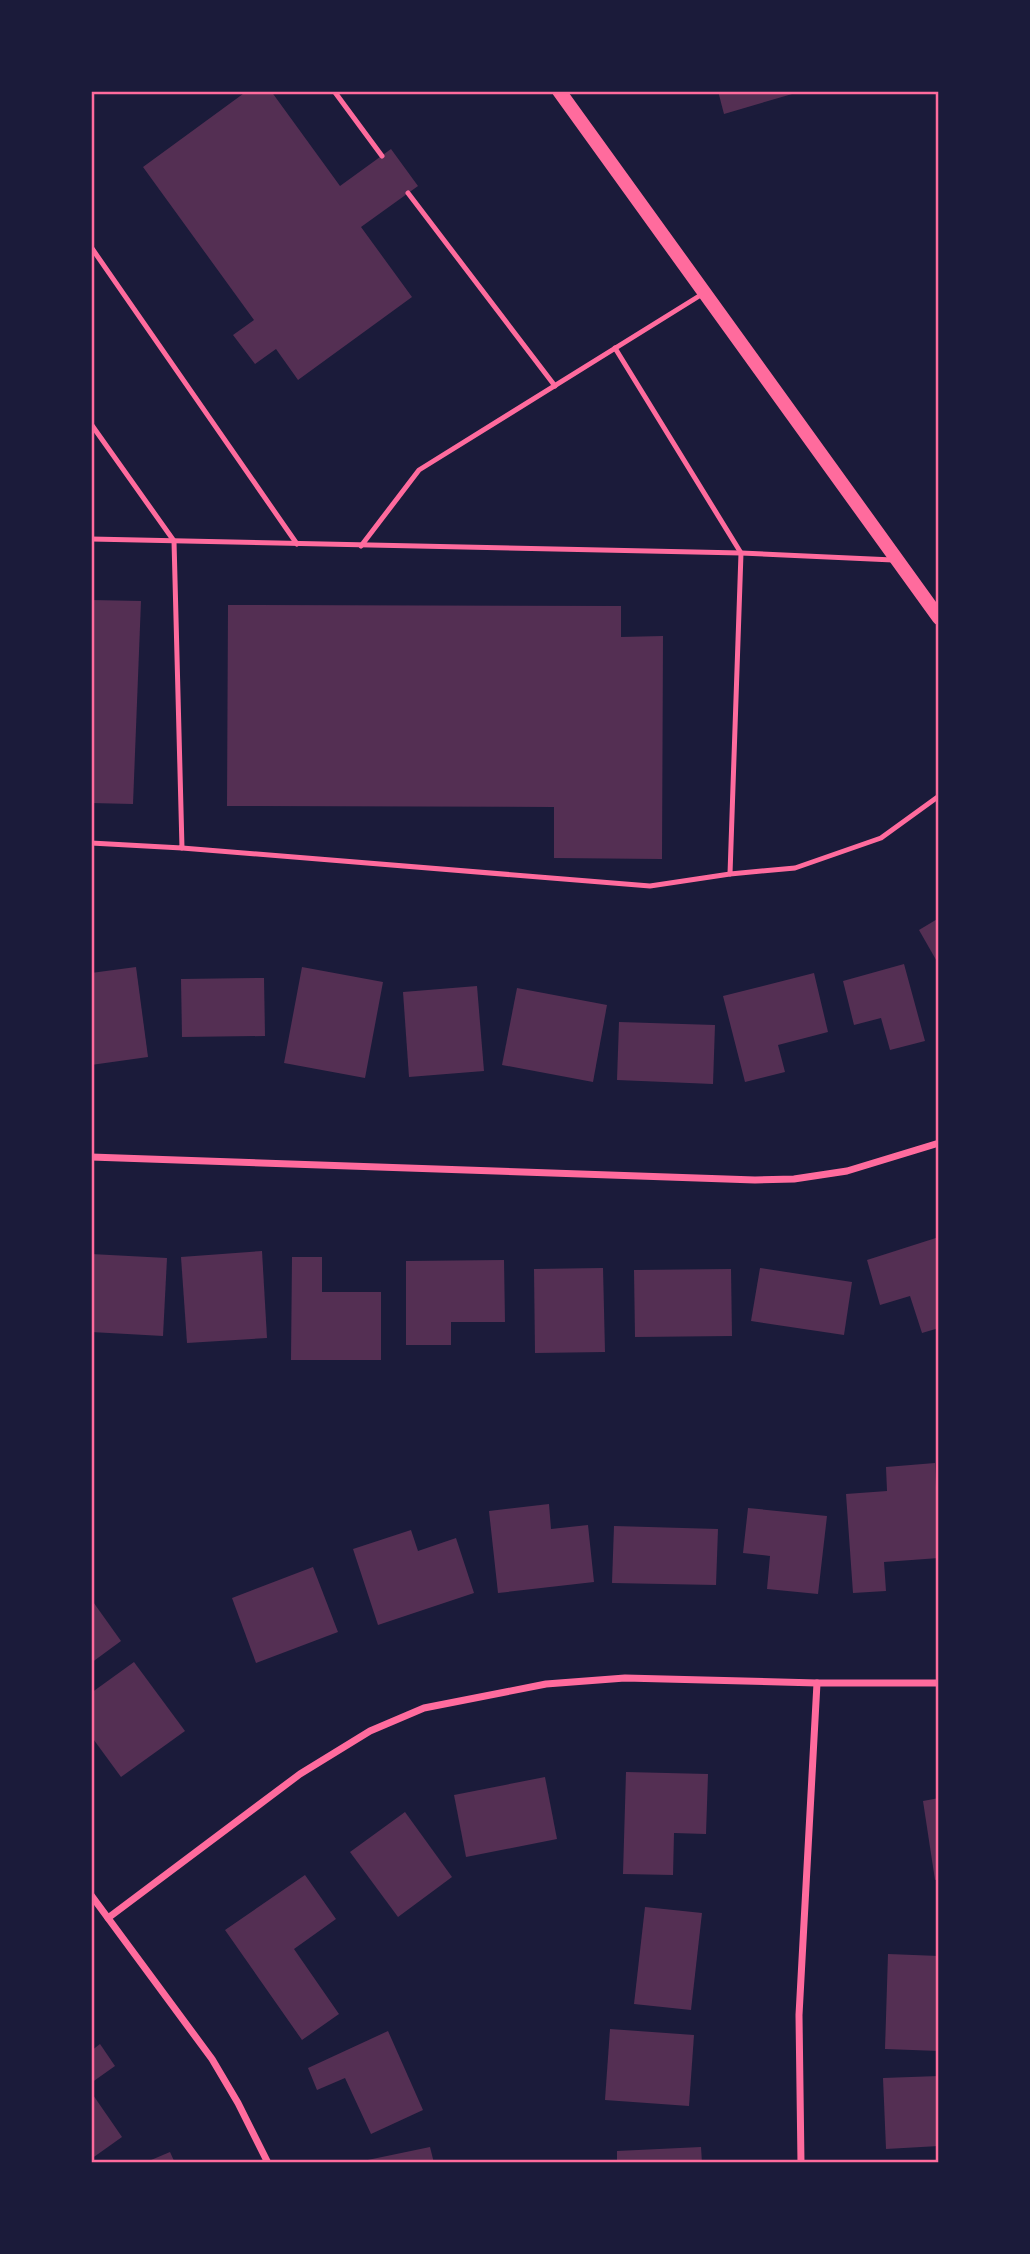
<svg xmlns="http://www.w3.org/2000/svg" width="1030" height="2254" font-family="'Noto Sans',sans-serif">
  <style>
    .building { fill: #542f53 }
    .lines { fill: none; stroke-linecap: round; stroke-linejoin: round }
    .service { stroke: #ff6b9d; stroke-width: 5 }
    .minor { stroke: #ff6b9d; stroke-width: 7 }
    .secondary { stroke: #ff6b9d; stroke-width: 14 }
    .neatline { fill: none; stroke: #ff6b9d; stroke-width: 2.5 }
  </style>
  <rect width="100%" height="100%" fill="#1b1b3a"/>
  <!-- building -->
  <g class="building">
    <polygon points="247,91 271,91 340,186 391,149 418,186 361,227 412,297 298,380 276,349 255,364 233,335 254,320 143,167"/>
    <polygon points="718,91 799,91 799,92 724,114"/>
    <polygon points="91,600 141,601 133,804 91,803"/>
    <polygon points="228,605 621,606 621,637 663,636 662,859 554,858 554,807 227,806"/>
    <polygon points="939,918 939,965 919,930"/>
    <polygon points="904,964 925,1041 890,1050 881,1018 854,1025 843,981"/>
    <polygon points="136,967 148,1057 91,1065 91,973"/>
    <polygon points="302,967 383,982 365,1078 284,1063"/>
    <polygon points="814,973 828,1032 778,1045 785,1072 745,1082 723,996"/>
    <polygon points="264,978 265,1036 182,1037 181,979"/>
    <polygon points="477,986 484,1071 409,1077 403,992"/>
    <polygon points="517,988 607,1005 593,1082 502,1065"/>
    <polygon points="619,1022 715,1025 713,1084 617,1080"/>
    <polygon points="939,1237 939,1328 922,1333 910,1296 880,1305 867,1260"/>
    <polygon points="262,1251 267,1338 187,1343 181,1257"/>
    <polygon points="91,1254 167,1258 163,1336 91,1332"/>
    <polygon points="292,1257 322,1257 322,1292 381,1292 381,1360 291,1360"/>
    <polygon points="504,1260 505,1322 451,1322 451,1345 406,1345 406,1261"/>
    <polygon points="603,1268 605,1352 535,1353 534,1269"/>
    <polygon points="760,1268 852,1282 844,1335 751,1321"/>
    <polygon points="731,1269 732,1336 635,1337 634,1270"/>
    <polygon points="935,1463 939,1558 884,1562 886,1591 853,1593 846,1494 887,1491 886,1467"/>
    <polygon points="549,1504 551,1529 588,1525 594,1582 498,1593 489,1511"/>
    <polygon points="748,1508 827,1516 818,1594 767,1589 770,1556 743,1553"/>
    <polygon points="614,1526 718,1529 716,1585 612,1583"/>
    <polygon points="411,1530 418,1551 456,1538 474,1593 378,1625 353,1549"/>
    <polygon points="313,1567 338,1632 256,1663 232,1598"/>
    <polygon points="91,1599 121,1641 91,1663"/>
    <polygon points="134,1662 185,1731 121,1777 91,1736 91,1693"/>
    <polygon points="626,1772 708,1774 706,1834 674,1833 673,1875 623,1874"/>
    <polygon points="545,1777 557,1839 466,1857 454,1795"/>
    <polygon points="939,1798 939,1879 935,1880 923,1801"/>
    <polygon points="405,1812 452,1877 398,1917 350,1852"/>
    <polygon points="305,1875 336,1919 294,1949 339,2014 302,2040 225,1930"/>
    <polygon points="645,1907 702,1913 691,2010 634,2004"/>
    <polygon points="888,1954 939,1956 939,2051 885,2049"/>
    <polygon points="610,2029 694,2035 689,2106 605,2100"/>
    <polygon points="388,2031 423,2110 371,2134 345,2078 317,2090 308,2068"/>
    <polygon points="100,2044 115,2066 91,2083 91,2051"/>
    <polygon points="939,2076 939,2146 886,2149 883,2078"/>
    <polygon points="91,2092 122,2137 91,2159"/>
    <polygon points="430,2147 434,2163 358,2163 358,2162"/>
    <polygon points="701,2147 702,2163 617,2163 617,2151"/>
    <polygon points="170,2152 175,2163 144,2163"/>
  </g>
  <g class="lines">
    <!-- service -->
    <g class="service">
      <polyline points="334,91 382,156"/>
      <polyline points="408,193 555,386"/>
      <polyline points="91,247 297,544"/>
      <polyline points="615,348 741,553 730,874 795,868 881,838 939,796"/>
      <polyline points="91,424 174,541 182,848 91,843"/>
      <polyline points="91,539 741,553 893,560"/>
      <polyline points="361,546 419,470 704,293"/>
      <polyline points="182,848 650,886 730,874"/>
    </g>
    <!-- minor -->
    <g class="minor">
      <polyline points="91,1157 755,1180 794,1179 847,1171 939,1143"/>
      <polyline points="91,1895 212,2059 238,2103 268,2163"/>
      <polyline points="108,1918 300,1774 370,1731 424,1708 546,1684 625,1678 817,1683 939,1683"/>
      <polyline points="801,2163 799,2015 817,1683"/>
    </g>
    <!-- secondary -->
    <polyline class="secondary" points="559,91 939,618"/>
  </g>
  <!-- border -->
  <rect width="1030" height="2254" fill="none" stroke="#1b1b3a" stroke-width="186"/>
  <rect x="93" y="93" width="844" height="2068" class="neatline"/>
</svg>
